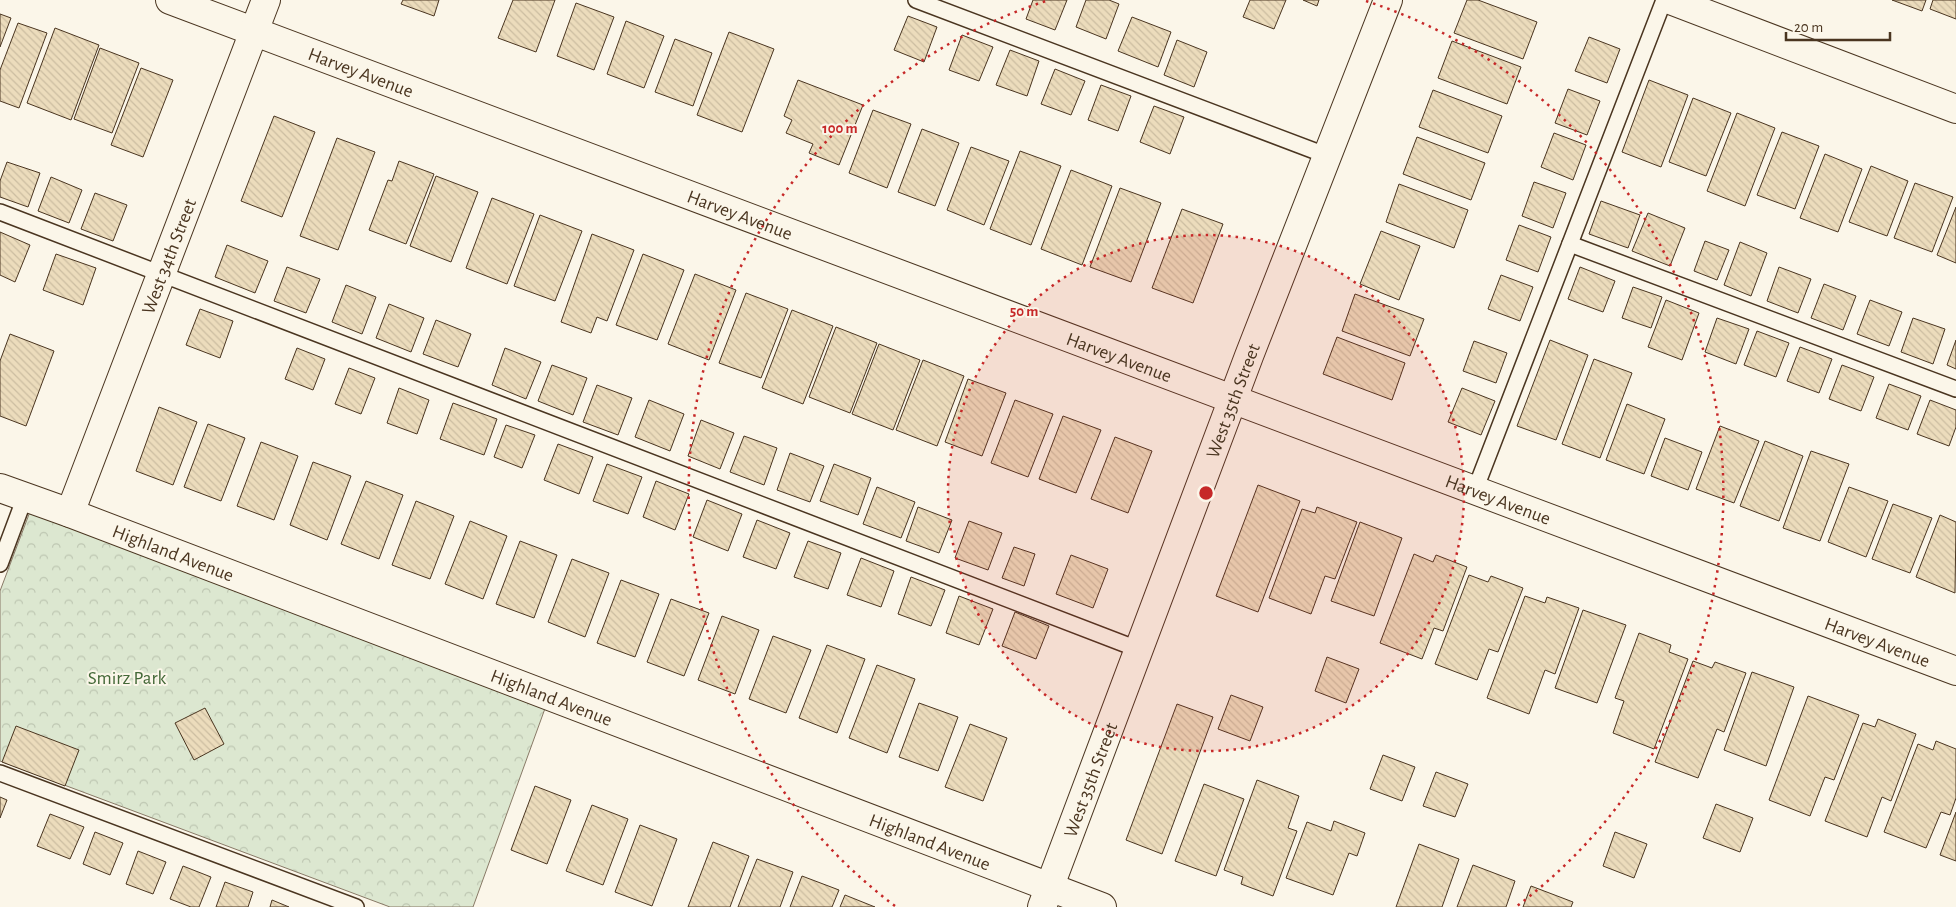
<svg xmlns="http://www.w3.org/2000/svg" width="1956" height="907" font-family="'Alegreya Sans',sans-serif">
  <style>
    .forest { fill: url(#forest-crowns); stroke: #887966 }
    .building { fill: url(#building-back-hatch); stroke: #4a3520 }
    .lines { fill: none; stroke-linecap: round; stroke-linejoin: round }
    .service-casing { stroke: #4a3520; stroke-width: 18 }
    .minor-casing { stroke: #4a3520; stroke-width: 30 }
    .service { stroke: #fbf6e9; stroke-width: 15 }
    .minor { stroke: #fbf6e9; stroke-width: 28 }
    .ring { fill: none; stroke: #c62828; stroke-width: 2.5; stroke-dasharray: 2.5 5 }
    .labels { text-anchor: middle; stroke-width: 4; stroke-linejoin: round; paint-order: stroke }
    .street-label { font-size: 19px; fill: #4a3520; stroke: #fbf6e9 }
    .park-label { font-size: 19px; fill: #436837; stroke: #fbf6e9 }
    .centre { fill: #c62828; stroke: #fbf6e9; stroke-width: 2.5 }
    .ring-label { font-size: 15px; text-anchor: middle; font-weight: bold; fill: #c62828; stroke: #fbf6e9; stroke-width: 4; stroke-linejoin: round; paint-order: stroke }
  </style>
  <defs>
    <pattern id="forest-crowns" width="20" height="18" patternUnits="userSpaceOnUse" patternTransform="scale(1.25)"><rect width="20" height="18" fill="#dce7d0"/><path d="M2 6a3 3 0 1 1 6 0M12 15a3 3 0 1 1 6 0" fill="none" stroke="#bec7b2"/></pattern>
    <pattern id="building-back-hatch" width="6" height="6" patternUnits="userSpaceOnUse" patternTransform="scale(1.25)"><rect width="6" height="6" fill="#ecdcbc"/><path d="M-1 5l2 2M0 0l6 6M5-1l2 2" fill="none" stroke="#ccbda1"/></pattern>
  </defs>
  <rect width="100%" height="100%" fill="#fbf6e9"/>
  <!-- forest -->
  <polygon class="forest" points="31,509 547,703 473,907 390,907 0,761 0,591"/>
  <!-- building -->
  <g class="building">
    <polygon points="403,0 439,0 434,16 401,4"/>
    <polygon points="513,0 555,0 536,52 498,38"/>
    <polygon points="1033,0 1067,0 1055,30 1026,19"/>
    <polygon points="1086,0 1109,0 1119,4 1106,39 1076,27"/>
    <polygon points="1250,0 1286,0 1274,29 1243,17"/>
    <polygon points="1303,0 1319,0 1317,6"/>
    <polygon points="1467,0 1478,0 1537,22 1523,59 1454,33"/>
    <polygon points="1892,0 1926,0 1922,11"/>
    <polygon points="1933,0 1956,0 1956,19 1930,9"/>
    <polygon points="576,3 614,17 594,70 557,56"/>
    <polygon points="0,14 11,18 0,47"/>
    <polygon points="908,16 937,27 924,62 894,50"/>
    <polygon points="1132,17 1171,32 1158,67 1118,51"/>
    <polygon points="626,21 664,36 644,88 607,74"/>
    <polygon points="18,23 47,33 19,108 0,101 0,70"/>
    <polygon points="55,28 99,45 71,120 27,103"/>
    <polygon points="729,32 774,49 742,132 697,115"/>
    <polygon points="962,35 993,47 979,81 949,70"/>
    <polygon points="1589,37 1620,49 1607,83 1575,71"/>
    <polygon points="675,39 712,53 693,106 655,92"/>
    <polygon points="1177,40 1207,52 1194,87 1164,75"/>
    <polygon points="1452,41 1521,67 1507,104 1438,78"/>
    <polygon points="100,48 139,63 112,133 74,119"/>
    <polygon points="1010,50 1039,61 1027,96 996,85"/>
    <polygon points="141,68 173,80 143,157 111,145"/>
    <polygon points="1055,69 1085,81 1071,115 1041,104"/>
    <polygon points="798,80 863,105 839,165 809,153 813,144 786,133 792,120 784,116"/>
    <polygon points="1649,80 1688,95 1661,167 1622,152"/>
    <polygon points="1101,85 1131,96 1118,131 1088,120"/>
    <polygon points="1568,89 1600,101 1587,135 1555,123"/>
    <polygon points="1433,90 1502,116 1488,153 1419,127"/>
    <polygon points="1693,98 1731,113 1706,176 1669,162"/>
    <polygon points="1154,106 1184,117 1170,154 1140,142"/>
    <polygon points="873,110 911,124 887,188 849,173"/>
    <polygon points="1737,113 1775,128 1745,206 1707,191"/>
    <polygon points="274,116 315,132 282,217 241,201"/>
    <polygon points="922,129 959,143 935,206 898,192"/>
    <polygon points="1782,132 1819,146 1795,209 1757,195"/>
    <polygon points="1554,133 1586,145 1573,180 1541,167"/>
    <polygon points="1417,137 1485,163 1471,200 1403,174"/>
    <polygon points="337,138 375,152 338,250 300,236"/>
    <polygon points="971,147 1009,161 984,225 947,210"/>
    <polygon points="1020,151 1061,166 1031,245 990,229"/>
    <polygon points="1825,154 1862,169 1838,232 1800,218"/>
    <polygon points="399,161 434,174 406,244 369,230 388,180 392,181"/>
    <polygon points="7,162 40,173 28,207 0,197 0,181"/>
    <polygon points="1871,166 1908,181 1887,236 1849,222"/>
    <polygon points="1071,170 1112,186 1082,265 1041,249"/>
    <polygon points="436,176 478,192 451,262 410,246"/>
    <polygon points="51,177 82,190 69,223 38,211"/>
    <polygon points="1534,182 1566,193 1553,228 1522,216"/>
    <polygon points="1915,183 1953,197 1932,252 1894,238"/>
    <polygon points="1399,184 1468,210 1454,248 1386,222"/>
    <polygon points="1120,188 1161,203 1131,282 1090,267"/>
    <polygon points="95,193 127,205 113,241 81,229"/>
    <polygon points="492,198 534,214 507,284 466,268"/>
    <polygon points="1601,201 1640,215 1628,248 1589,234"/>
    <polygon points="1956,207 1956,263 1937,255"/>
    <polygon points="1182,209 1223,224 1193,303 1152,288"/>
    <polygon points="1648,213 1685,228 1670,266 1632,251"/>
    <polygon points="540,215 582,231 555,301 514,286"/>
    <polygon points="1519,225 1551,237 1538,272 1506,260"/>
    <polygon points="1381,231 1420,246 1399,300 1360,284"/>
    <polygon points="0,232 30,245 15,282 0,275"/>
    <polygon points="592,234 634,250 607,321 597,317 591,333 561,322"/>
    <polygon points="1705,241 1729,250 1717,280 1694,271"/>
    <polygon points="1740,242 1767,253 1751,296 1724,285"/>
    <polygon points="227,245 268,261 255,293 215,277"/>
    <polygon points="56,254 96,268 83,305 43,290"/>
    <polygon points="643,254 684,270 657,340 616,325"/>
    <polygon points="287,267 320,279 306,313 274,301"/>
    <polygon points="1580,267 1615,281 1603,312 1568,299"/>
    <polygon points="1779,267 1811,279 1798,313 1767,301"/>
    <polygon points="695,274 736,290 709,360 668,344"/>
    <polygon points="1501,275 1533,287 1520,321 1488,309"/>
    <polygon points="1824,284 1856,296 1843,330 1811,318"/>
    <polygon points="346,285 376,297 362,334 332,322"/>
    <polygon points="1633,287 1662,297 1651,328 1622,318"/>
    <polygon points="746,293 788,309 761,378 719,363"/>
    <polygon points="1355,294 1424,319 1410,356 1342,331"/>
    <polygon points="1666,300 1699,313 1682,360 1648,347"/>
    <polygon points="1870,300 1902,312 1889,346 1857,334"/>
    <polygon points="389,304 424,318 411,352 376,338"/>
    <polygon points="200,309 233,321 220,358 186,345"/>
    <polygon points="792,310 833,326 803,404 762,388"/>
    <polygon points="1717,318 1749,329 1736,364 1705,352"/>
    <polygon points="1913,318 1945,329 1933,364 1901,352"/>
    <polygon points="436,320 471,334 458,367 423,354"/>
    <polygon points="836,327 877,343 850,413 809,397"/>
    <polygon points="1757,331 1789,343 1776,377 1744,365"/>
    <polygon points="10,334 54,351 26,426 0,416 0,361"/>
    <polygon points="1337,337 1405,363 1392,400 1323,374"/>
    <polygon points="1550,340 1588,355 1556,440 1517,426"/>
    <polygon points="1956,340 1956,369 1947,365"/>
    <polygon points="1474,341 1507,353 1496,383 1463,371"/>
    <polygon points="879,344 920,360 893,430 852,414"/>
    <polygon points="1800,347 1832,359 1819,393 1787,381"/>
    <polygon points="297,348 325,359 313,390 285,379"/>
    <polygon points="505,348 541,362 526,399 492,385"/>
    <polygon points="1594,359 1632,373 1600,458 1562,444"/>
    <polygon points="923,360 964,376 937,446 896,430"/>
    <polygon points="552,365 587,378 573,415 538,401"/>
    <polygon points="1842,365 1874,377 1861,411 1829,399"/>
    <polygon points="349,368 375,378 361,414 335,404"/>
    <polygon points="968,379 1006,393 982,456 945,442"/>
    <polygon points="1889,384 1921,396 1908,430 1876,418"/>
    <polygon points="597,385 632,398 618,435 583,422"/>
    <polygon points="399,388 429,400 417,434 387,423"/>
    <polygon points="1462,388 1495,401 1481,435 1448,422"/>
    <polygon points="649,400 684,414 670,451 635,437"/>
    <polygon points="1015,400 1053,414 1028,477 991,463"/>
    <polygon points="1930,400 1956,410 1956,427 1949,446 1917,434"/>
    <polygon points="453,403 497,419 484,455 440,439"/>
    <polygon points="1627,404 1665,419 1644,474 1606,460"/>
    <polygon points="159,407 197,422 173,485 136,471"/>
    <polygon points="1063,416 1101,430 1076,493 1039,479"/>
    <polygon points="701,420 734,433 720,469 688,456"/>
    <polygon points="208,424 245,438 221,501 184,487"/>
    <polygon points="506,425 535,435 522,468 494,457"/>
    <polygon points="1720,426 1759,441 1734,503 1696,489"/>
    <polygon points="744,436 777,448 764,485 730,472"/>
    <polygon points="1115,437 1152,451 1128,513 1091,499"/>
    <polygon points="1665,438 1702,452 1688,490 1651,476"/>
    <polygon points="1765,441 1803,456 1779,521 1740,506"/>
    <polygon points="261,442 298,456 274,520 237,506"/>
    <polygon points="558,444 593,457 579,494 544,480"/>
    <polygon points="1811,451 1849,464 1820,541 1783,528"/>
    <polygon points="790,453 824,466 810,502 777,490"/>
    <polygon points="313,462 351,476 327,540 290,525"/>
    <polygon points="607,464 642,477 628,514 593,501"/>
    <polygon points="834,464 871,478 858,515 820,501"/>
    <polygon points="366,481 403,495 379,559 341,544"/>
    <polygon points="656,481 689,494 675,530 643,517"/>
    <polygon points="1258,485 1300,501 1258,612 1216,596"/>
    <polygon points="877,487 915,502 901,538 863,524"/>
    <polygon points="1849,487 1888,501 1866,557 1828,542"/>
    <polygon points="707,500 742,514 728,551 693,537"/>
    <polygon points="416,501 454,516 430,579 392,565"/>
    <polygon points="1893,504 1932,518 1910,573 1872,559"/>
    <polygon points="918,507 952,520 939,553 906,541"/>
    <polygon points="1317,507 1357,522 1335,579 1325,576 1311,614 1269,598 1302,509 1315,513"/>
    <polygon points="1940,515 1956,522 1955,593 1916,577"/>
    <polygon points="757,520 790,533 776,569 743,557"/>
    <polygon points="470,521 507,536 483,599 445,584"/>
    <polygon points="969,521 1002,533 988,570 955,558"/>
    <polygon points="1360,522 1402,538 1374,616 1331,601"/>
    <polygon points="520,541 557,555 534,618 496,604"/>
    <polygon points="808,541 841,553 828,589 794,577"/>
    <polygon points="1014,547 1035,554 1024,586 1002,578"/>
    <polygon points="1414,554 1433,562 1436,555 1467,567 1443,631 1434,628 1422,659 1380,643"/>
    <polygon points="1071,555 1108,569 1093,608 1056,594"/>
    <polygon points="861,558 894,571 881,607 847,595"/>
    <polygon points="572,559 609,573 585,637 548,622"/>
    <polygon points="1469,575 1488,582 1491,576 1523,588 1498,652 1489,649 1477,680 1435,664"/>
    <polygon points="911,577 945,590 931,626 898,614"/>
    <polygon points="621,580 659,594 635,657 597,643"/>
    <polygon points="959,596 993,609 979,645 946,633"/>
    <polygon points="1525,596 1545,603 1547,597 1579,608 1555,674 1545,670 1529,714 1487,698"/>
    <polygon points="671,599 709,613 684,676 647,662"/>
    <polygon points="1583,610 1626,625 1597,703 1555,688"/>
    <polygon points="1015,612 1049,626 1036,659 1002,646"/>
    <polygon points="722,616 759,630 735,694 698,680"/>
    <polygon points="1639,633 1671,645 1669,652 1688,659 1654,749 1613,733 1624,701 1615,698"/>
    <polygon points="773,636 811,650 786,713 749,699"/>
    <polygon points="827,645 865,659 837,733 799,718"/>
    <polygon points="1327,657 1359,669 1346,703 1315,691"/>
    <polygon points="1693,661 1712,668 1715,662 1746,673 1724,732 1717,729 1698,778 1655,762"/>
    <polygon points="877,665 915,679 887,753 849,738"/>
    <polygon points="1752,672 1794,687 1766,766 1724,750"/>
    <polygon points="1231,695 1263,707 1250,741 1218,729"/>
    <polygon points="1808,696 1859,715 1834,780 1825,777 1810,816 1769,800"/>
    <polygon points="919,703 958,717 938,771 899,757"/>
    <polygon points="1177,704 1213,717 1162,854 1126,840"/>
    <polygon points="205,708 224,744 194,760 175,723"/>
    <polygon points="1878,719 1916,734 1891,801 1882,797 1867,837 1825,821 1863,723 1875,727"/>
    <polygon points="970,724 1007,738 983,801 945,787"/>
    <polygon points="16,726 79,750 65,786 2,762"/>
    <polygon points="1936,741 1956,749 1956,798 1950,815 1941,812 1926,848 1884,832 1918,744 1933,750"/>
    <polygon points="1383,755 1415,767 1402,801 1370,789"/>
    <polygon points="1436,772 1468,784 1455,817 1423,806"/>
    <polygon points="1257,780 1299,796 1288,828 1297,831 1273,896 1241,884 1243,877 1224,870"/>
    <polygon points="1204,784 1244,799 1216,876 1175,861"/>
    <polygon points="535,786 571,800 547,864 511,850"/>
    <polygon points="0,797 7,800 0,818"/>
    <polygon points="1716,804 1753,818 1740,852 1703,838"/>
    <polygon points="592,805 628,819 603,885 566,871"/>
    <polygon points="1956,812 1956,861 1940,855"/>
    <polygon points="50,814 84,827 70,859 37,846"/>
    <polygon points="1334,821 1365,833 1357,856 1349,853 1333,895 1286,878 1307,822 1331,831"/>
    <polygon points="640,825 677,839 652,906 615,892"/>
    <polygon points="95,832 123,843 110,875 83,864"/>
    <polygon points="1615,832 1647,844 1634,878 1603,866"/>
    <polygon points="713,842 749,856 730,907 688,907"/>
    <polygon points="1419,844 1459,859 1442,907 1396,907"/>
    <polygon points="138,851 166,862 153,894 126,884"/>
    <polygon points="757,859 793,872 780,907 738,907"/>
    <polygon points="1473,865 1515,881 1506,907 1457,907"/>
    <polygon points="183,866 211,877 199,907 191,907 170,899"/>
    <polygon points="802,876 839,890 832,907 790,907"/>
    <polygon points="225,882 253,892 248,907 216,907"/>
    <polygon points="1531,886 1573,902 1571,907 1523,907"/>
    <polygon points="845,895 875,907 840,907"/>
    <polygon points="272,900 289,907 270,907"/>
  </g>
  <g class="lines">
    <!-- service casing -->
    <g class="service-casing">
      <g id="service">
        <polyline points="916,0 1328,156"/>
        <polyline points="0,212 1140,650"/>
        <polyline points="1570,244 1956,389"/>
        <polyline points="1475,490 1664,0"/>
        <polyline points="0,564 25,497"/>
        <polyline points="0,773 356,907"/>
      </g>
    </g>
    <!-- minor casing -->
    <g class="minor-casing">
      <g id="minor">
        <path id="s1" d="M170 0 1956 671"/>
        <polyline points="1670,0 1956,109"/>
        <path id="s2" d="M0 488 70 513 1102 907"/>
        <path id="s3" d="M70 513 266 0"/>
        <path id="s4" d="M1042 907 1249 356 1388 0"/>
      </g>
    </g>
    <!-- service -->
    <use href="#service" class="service"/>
    <!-- minor -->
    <use href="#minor" class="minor"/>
  </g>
  <!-- distance rings -->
  <circle cx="1206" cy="493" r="258" fill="#c62828" fill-opacity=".12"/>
  <g class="ring">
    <circle cx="1206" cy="493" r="258"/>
    <path d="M895 906A517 517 0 0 1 1046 1M1366 1A517 517 0 0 1 1517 906"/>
  </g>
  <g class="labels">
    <!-- street labels -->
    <g class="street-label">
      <text dy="7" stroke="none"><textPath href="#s1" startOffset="204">Harvey Avenue</textPath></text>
      <text dy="7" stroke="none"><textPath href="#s1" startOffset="609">Harvey Avenue</textPath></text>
      <text dy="7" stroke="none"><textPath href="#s3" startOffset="275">West 34th Street</textPath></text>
      <text dy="7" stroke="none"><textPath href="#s1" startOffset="1014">Harvey Avenue</textPath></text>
      <text dy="7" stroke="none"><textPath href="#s4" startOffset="541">West 35th Street</textPath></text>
      <text dy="7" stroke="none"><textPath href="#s1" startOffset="1419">Harvey Avenue</textPath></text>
      <text dy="7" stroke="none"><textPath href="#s2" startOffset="185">Highland Avenue</textPath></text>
      <text dy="7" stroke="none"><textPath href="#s1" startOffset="1824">Harvey Avenue</textPath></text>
      <text dy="7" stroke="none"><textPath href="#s2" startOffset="590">Highland Avenue</textPath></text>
      <text dy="7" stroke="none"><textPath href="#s4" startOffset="136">West 35th Street</textPath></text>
      <text dy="7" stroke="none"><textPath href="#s2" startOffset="995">Highland Avenue</textPath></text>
    </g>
    <!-- park labels -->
    <g class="park-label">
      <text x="127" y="684">Smirz Park</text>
    </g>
  </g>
  <circle cx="1206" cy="493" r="8" class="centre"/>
  <g class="ring-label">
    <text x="840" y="133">100 m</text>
    <text x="1024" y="316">50 m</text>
  </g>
  <!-- scale -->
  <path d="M1786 32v8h104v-8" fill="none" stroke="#4a3520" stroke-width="2.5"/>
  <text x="1794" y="32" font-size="15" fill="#4a3520" stroke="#fbf6e9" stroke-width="4" paint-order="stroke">20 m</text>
</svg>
